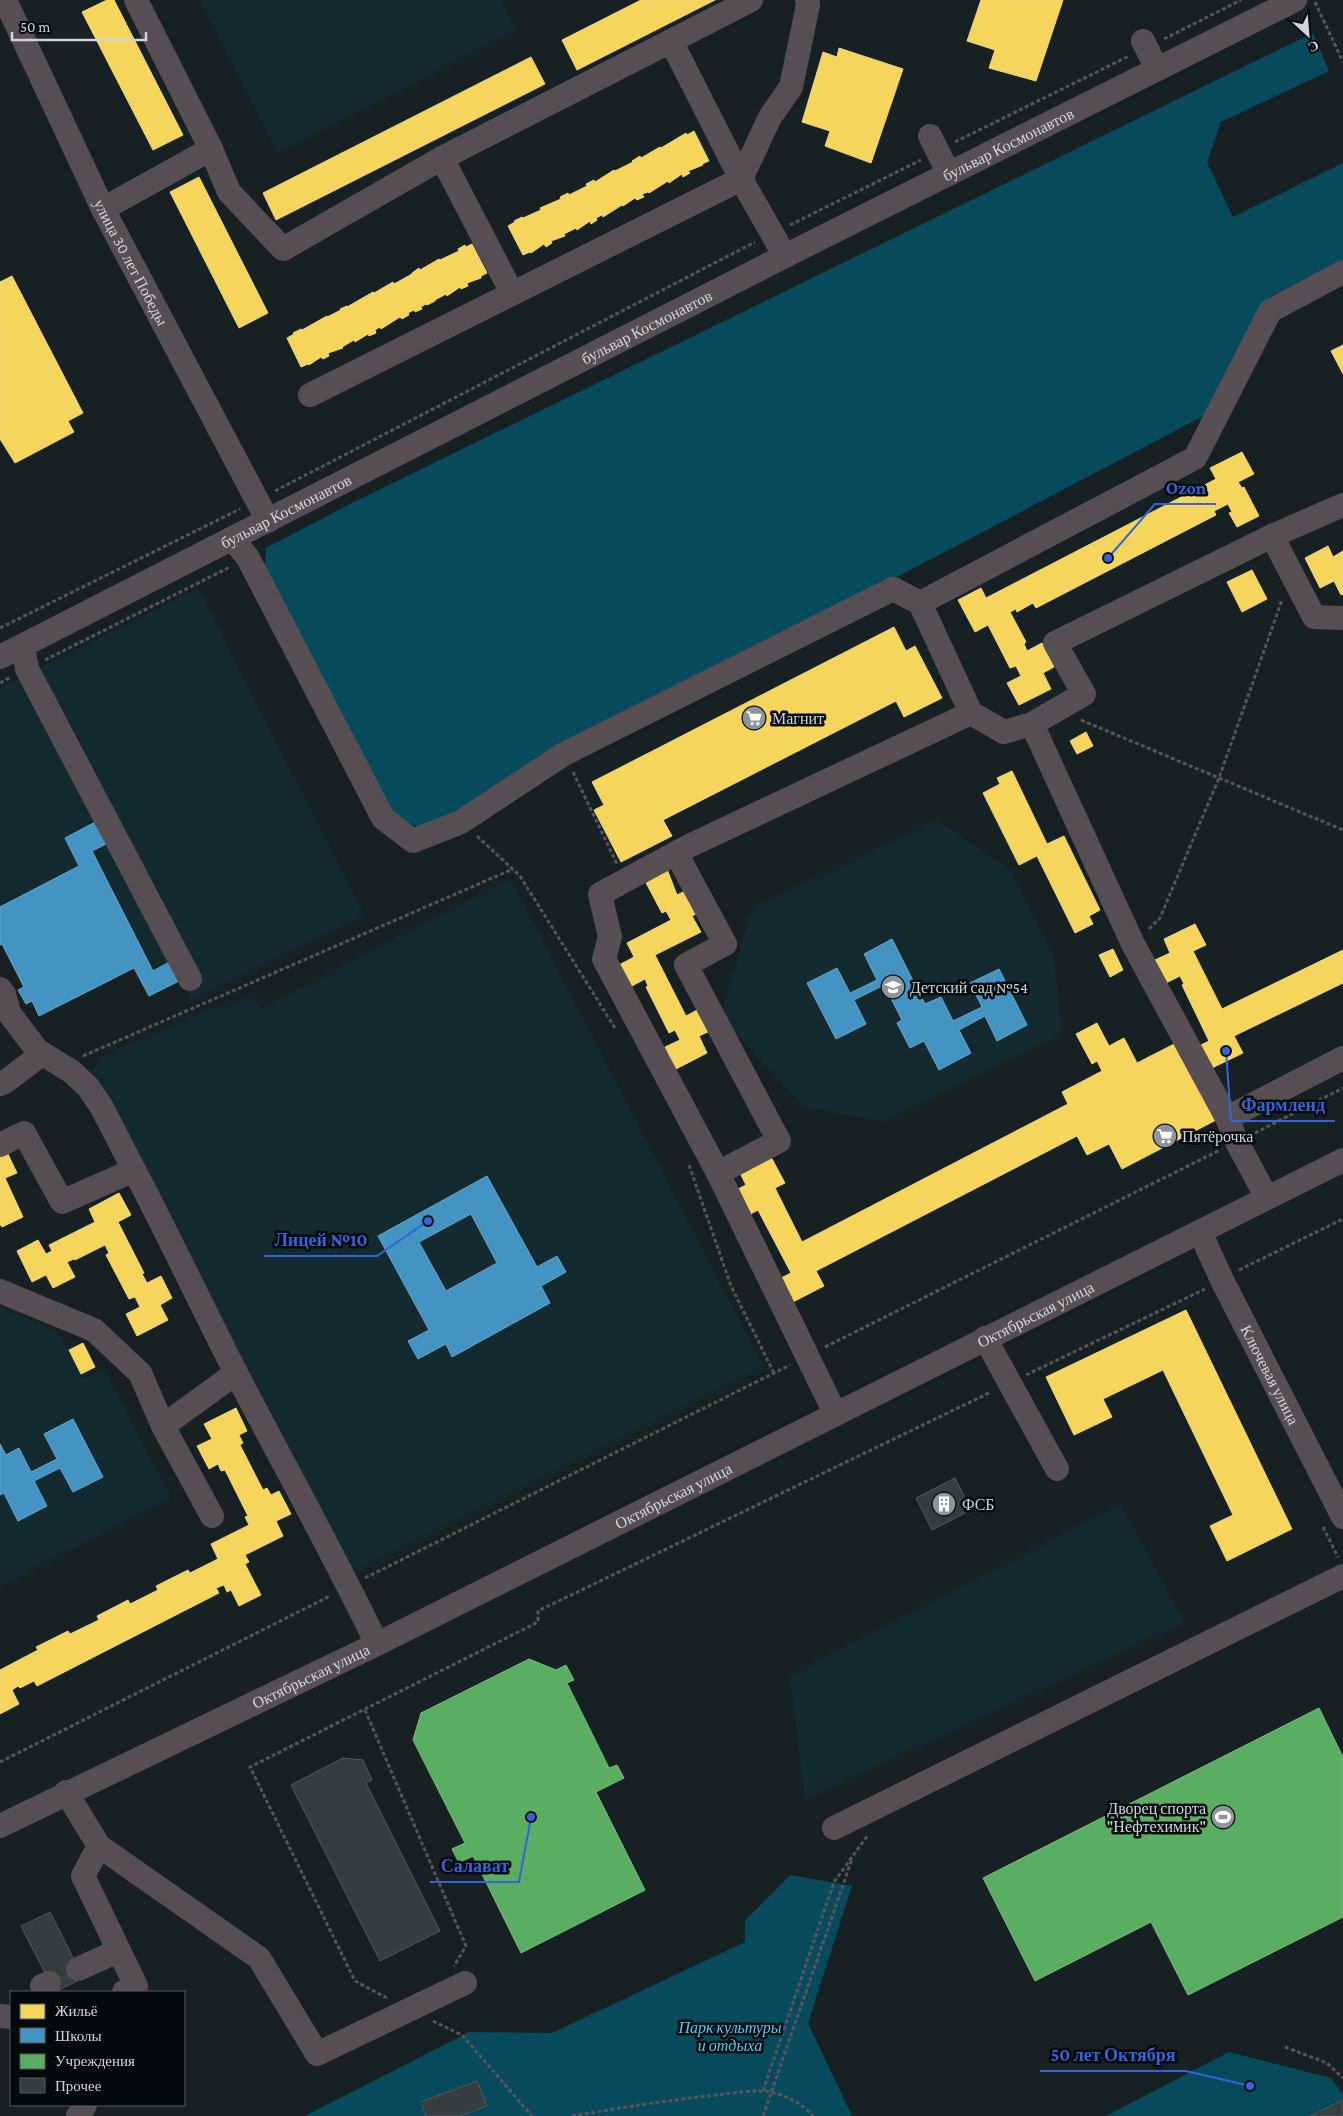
<svg xmlns="http://www.w3.org/2000/svg" width="1343" height="2116" font-family="'Crimson Pro',serif">
  <style>
    .built { fill: #132a31 }
    .green { fill: #074a5b }
    .homes { fill: #f6d55c; stroke: #ead682 }
    .schools { fill: #4393c3; stroke: #6ca7ca; fill-rule: evenodd }
    .public { fill: #5aae61; stroke: #7cba86 }
    .building { fill: #363d3f; stroke: #51595c }
    .lines { fill: none; stroke-linecap: round; stroke-linejoin: round }
    .path { stroke: #585458; stroke-width: 3; stroke-dasharray: 4 2.5; stroke-linecap: butt }
    .minor { stroke: #574e53; stroke-width: 24 }
    .labels { text-anchor: middle; stroke-width: 5; stroke-linejoin: round; paint-order: stroke }
    .street-label { font-size: 16px; fill: #cdd7db; stroke: #050b0d }
    .poi-label { font-size: 16px; fill: #cdd7db; stroke: #050b0d; text-anchor: start }
    .park-label { font-size: 16px; font-style: italic; fill: #4ad0f8; stroke: #050b0d }
    .leader { fill: none; stroke: #3763d8; stroke-width: 2 }
    .callout-dot { fill: #3763d8; stroke: #050b0d; stroke-width: 2 }
    .callout-label { font-size: 18px; text-anchor: middle; font-weight: bold; fill: #3763d8; stroke: #050b0d; stroke-width: 5; stroke-linejoin: round; paint-order: stroke }
  </style>
  <rect width="100%" height="100%" fill="#172023"/>
  <!-- built -->
  <g class="built">
    <polygon points="200,0 501,0 517,31 278,153"/>
    <polygon points="198,588 364,915 192,1002 181,980 149,996 134,968 39,1016 32,1001 26,1004 18,990 24,987 2,944 0,945 0,689"/>
    <polygon points="937,820 1010,870 1054,957 1062,1034 884,1122 803,1107 721,1016 752,908"/>
    <polygon points="510,878 764,1368 352,1574 92,1073 101,1057 220,1004 221,1009 253,995 261,1009"/>
    <polygon points="0,1307 58,1331 83,1379 104,1369 171,1498 0,1587"/>
    <polygon points="1121,1504 1184,1623 805,1800 790,1675"/>
  </g>
  <!-- green -->
  <g class="green">
    <polygon points="1313,33 1329,71 1221,122 1207,162 1233,217 1343,163 1343,260 1268,298 1207,414 517,777 476,806 420,828 392,816 264,582 266,548 352,503"/>
    <polygon points="790,1875 852,1886 808,2023 852,2116 305,2116 469,2032 552,2033 745,1942 745,1921"/>
    <polygon points="1229,2052 1331,2078 1343,2094 1343,2116 1106,2116"/>
  </g>
  <!-- homes -->
  <g class="homes">
    <polygon points="107,0 114,0 183,135 153,150 82,12"/>
    <polygon points="641,0 715,0 577,70 562,40"/>
    <polygon points="981,0 1063,0 1036,81 989,68 995,50 967,41"/>
    <polygon points="839,48 903,69 871,163 825,146 830,131 802,122 823,52 837,57"/>
    <polygon points="531,57 545,84 276,220 263,193"/>
    <polygon points="694,131 709,161 702,164 703,165 688,171 690,173 683,177 682,174 669,183 668,181 649,193 648,192 642,194 644,197 637,200 635,198 623,206 622,205 603,217 602,215 596,218 597,220 591,224 590,221 577,230 576,228 564,234 565,236 551,241 552,243 546,247 544,244 531,253 530,252 523,255 508,226 515,222 514,221 522,217 523,218 541,210 540,208 561,199 560,197 568,193 569,195 587,186 586,184 594,180 595,182 614,170 615,171 633,162 632,161 640,156 641,158 660,147 661,148 686,133 687,135"/>
    <polygon points="199,177 268,313 239,328 170,192"/>
    <polygon points="472,244 487,273 481,276 481,278 467,283 468,286 461,289 460,287 447,296 446,294 435,300 435,301 427,305 426,304 421,307 422,309 415,312 414,310 408,313 409,315 402,319 400,317 381,329 380,327 375,330 376,333 369,336 368,334 355,342 354,340 342,347 343,348 328,353 329,356 323,359 321,357 309,365 308,364 301,367 287,338 294,334 293,333 301,329 302,330 327,316 327,317 341,310 340,309 347,306 347,307 373,292 374,293 393,282 394,284 412,274 412,273 419,268 420,270 439,259 440,260 459,251 458,249 465,245 466,247"/>
    <polygon points="12,276 83,413 68,421 74,432 15,463 0,439 0,282"/>
    <polygon points="1343,345 1343,374 1331,351"/>
    <polygon points="1242,452 1254,474 1238,482 1242,488 1244,487 1259,516 1237,527 1229,513 1232,512 1228,504 1214,511 1216,515 1036,608 1033,603 1017,612 1016,609 1010,612 1026,642 1024,644 1027,651 1042,643 1054,667 1043,673 1051,689 1019,705 1007,683 1021,676 1016,666 1010,668 988,625 975,632 958,600 981,588 986,598 1216,479 1210,468"/>
    <polygon points="1328,546 1333,557 1343,551 1343,594 1341,595 1334,581 1320,588 1305,558"/>
    <polygon points="1252,570 1267,599 1242,612 1227,582"/>
    <polygon points="894,627 906,651 915,646 942,698 904,717 896,701 663,820 672,836 621,862 594,810 604,805 592,782"/>
    <polygon points="1086,732 1093,746 1077,754 1070,741"/>
    <polygon points="1012,771 1047,844 1064,836 1100,910 1089,916 1093,924 1075,933 1037,856 1019,865 983,793 1000,784 997,778"/>
    <polygon points="667,869 677,895 693,887 705,910 692,916 701,932 655,955 686,1016 701,1008 712,1030 699,1036 707,1053 676,1069 665,1047 680,1040 675,1030 669,1033 646,987 648,986 645,979 630,987 619,965 634,957 627,943 671,920 666,911 662,913 645,881"/>
    <polygon points="1195,924 1206,945 1193,951 1222,1009 1343,950 1343,983 1234,1036 1243,1053 1212,1068 1201,1045 1209,1041 1182,985 1184,984 1180,976 1166,983 1155,960 1170,953 1164,939"/>
    <polygon points="1113,949 1123,970 1110,977 1099,955"/>
    <polygon points="1097,1023 1109,1046 1124,1038 1137,1063 1178,1042 1218,1119 1122,1169 1109,1144 1087,1155 1077,1136 816,1271 824,1286 789,1304 777,1280 791,1273 758,1210 745,1217 732,1192 746,1185 740,1173 771,1157 785,1183 775,1188 802,1242 1068,1104 1062,1092 1102,1071 1097,1061 1092,1064 1076,1034"/>
    <polygon points="6,1150 17,1173 5,1178 23,1217 2,1227 0,1224 0,1153"/>
    <polygon points="119,1193 131,1215 118,1222 144,1273 142,1274 147,1283 161,1276 172,1298 160,1305 168,1320 137,1336 126,1314 140,1307 135,1297 129,1299 106,1255 109,1253 105,1245 75,1260 74,1259 67,1262 75,1277 53,1288 46,1275 32,1282 17,1251 38,1240 46,1254 52,1251 49,1245 95,1222 89,1209"/>
    <polygon points="1186,1310 1292,1529 1227,1561 1210,1526 1233,1515 1163,1370 1103,1399 1112,1417 1074,1435 1046,1377"/>
    <polygon points="83,1343 95,1367 81,1374 69,1350"/>
    <polygon points="236,1408 247,1431 239,1435 243,1443 240,1445 263,1490 267,1488 271,1495 279,1491 291,1514 276,1521 283,1536 245,1555 249,1562 245,1564 261,1595 239,1606 231,1590 227,1592 224,1585 216,1588 219,1593 37,1686 34,1681 20,1688 18,1686 12,1690 19,1704 0,1714 0,1670 38,1650 36,1647 68,1631 70,1634 99,1620 97,1616 128,1600 130,1604 158,1590 156,1586 188,1570 190,1573 218,1559 211,1544 249,1525 245,1517 248,1516 225,1470 221,1471 218,1464 209,1469 197,1446 212,1439 204,1424"/>
  </g>
  <!-- schools -->
  <g class="schools">
    <polygon points="101,819 112,841 92,851 153,971 175,959 185,978 149,996 134,968 39,1016 32,1001 26,1004 18,990 24,987 2,944 0,945 0,907 79,866 65,838"/>
    <polygon points="892,939 925,1004 941,997 953,1021 982,1007 970,983 999,969 1027,1025 997,1041 985,1016 959,1030 971,1053 939,1070 924,1041 910,1048 897,1023 902,1020 884,985 854,1000 866,1024 836,1039 807,983 837,968 850,993 877,980 864,954"/>
    <path d="M487 1176 537 1267 557 1256 566 1272 541 1286 550 1303 452 1357 446 1344 418 1359 408 1341 429 1330 378 1236ZM471 1214 497 1263 446 1291 419 1242Z"/>
    <polygon points="73,1419 103,1477 73,1492 60,1468 34,1481 47,1506 18,1521 4,1493 0,1495 0,1444 6,1455 19,1448 31,1472 57,1459 44,1434"/>
  </g>
  <!-- public -->
  <g class="public">
    <polygon points="529,1659 556,1670 566,1665 574,1680 567,1683 609,1768 617,1765 624,1778 596,1792 645,1890 521,1953 473,1856 459,1863 452,1849 465,1843 413,1740 421,1713"/>
    <polygon points="1319,1708 1343,1757 1343,1917 1188,1995 1151,1922 1035,1981 983,1878"/>
  </g>
  <!-- building -->
  <g class="building">
    <polygon points="955,1478 971,1510 932,1530 916,1498"/>
    <polygon points="343,1758 363,1760 372,1780 366,1783 440,1931 380,1961 291,1785"/>
    <polygon points="50,1912 83,1978 55,1992 21,1926"/>
    <polygon points="477,2081 487,2106 460,2116 426,2116 421,2102"/>
    <polygon points="1343,2100 1343,2116 1310,2116"/>
  </g>
  <g class="lines">
    <!-- path -->
    <g class="path">
      <polyline points="1315,2 1343,62"/>
      <polyline points="1164,39 1241,0"/>
      <polyline points="955,142 1129,56"/>
      <polyline points="790,225 921,160"/>
      <polyline points="275,491 755,242"/>
      <polyline points="0,628 240,509"/>
      <polyline points="45,660 230,567"/>
      <polyline points="0,683 11,677"/>
      <polyline points="1081,720 1343,830"/>
      <polyline points="573,772 617,864"/>
      <polyline points="477,836 520,876 615,1028"/>
      <polyline points="1149,929 1160,918 1219,778 1282,600"/>
      <polyline points="83,1056 513,869"/>
      <polyline points="1255,1133 1343,1088"/>
      <polyline points="689,1165 731,1286 774,1373"/>
      <polyline points="1239,1270 1343,1219"/>
      <polyline points="825,1347 1220,1150"/>
      <polyline points="1026,1375 1205,1289"/>
      <polyline points="1323,1527 1338,1557"/>
      <polyline points="365,1578 790,1365"/>
      <polyline points="365,1710 466,1946 454,1966"/>
      <polyline points="0,1762 330,1596"/>
      <polyline points="387,1998 355,1981 250,1767 538,1622 538,1611 991,1392"/>
      <polyline points="433,2021 462,2035 532,2116"/>
      <polyline points="1285,2047 1327,2063 1343,2078"/>
      <polyline points="763,2091 834,1882 868,1835"/>
      <path d="M572 2116C620 2108 668 2100 717 2095 734 2093 753 2089 770 2092 786 2095 803 2104 813 2116"/>
      <polyline points="763,2116 852,1859"/>
    </g>
    <!-- minor -->
    <g class="minor">
      <path id="s1" d="M5 0 103 209 268 521"/>
      <polyline points="136,0 211,149 229,192 283,249 442,158 671,41 741,179 770,117 791,87 808,5 807,0"/>
      <polyline points="671,41 751,0"/>
      <polyline points="1143,41 1157,69"/>
      <polyline points="930,136 949,174"/>
      <polyline points="442,158 512,293"/>
      <polyline points="103,209 211,149"/>
      <polyline points="310,395 741,179 785,256"/>
      <polyline points="1343,505 1272,536 1314,617 1343,618"/>
      <polyline points="233,539 248,558 383,818 413,841 461,822 564,754 893,589 920,603 1195,458 1270,311 1343,272"/>
      <polyline points="920,603 971,713 1004,732 1032,724 1133,944 1227,1118 1237,1142 1267,1198"/>
      <polyline points="23,646 27,669 190,979"/>
      <path id="s2" d="M0 657 785 256 1295 0"/>
      <polyline points="1032,724 1084,694 1055,643 1272,536"/>
      <polyline points="676,853 725,944 686,965 779,1141 718,1173"/>
      <polyline points="0,989 4,994 9,1013 37,1050 72,1072 88,1087 101,1106 134,1170"/>
      <polyline points="0,1084 5,1082 42,1054"/>
      <polyline points="1227,1118 1343,1058"/>
      <path d="M0 1145 24 1133 62 1202 134 1170C170 1238 202 1307 237 1375 284 1465 333 1553 377 1644"/>
      <path id="s3" d="M1200 1232 1222 1280 1343 1517"/>
      <polyline points="0,1291 94,1330 140,1373 163,1426 212,1516"/>
      <polyline points="985,1338 1057,1469"/>
      <polyline points="835,1413 718,1173 604,959 610,937 600,894 689,846 971,713"/>
      <polyline points="163,1426 236,1373"/>
      <polyline points="66,1792 99,1846 259,1958 317,2054 465,1983"/>
      <path id="s4" d="M0 1826 377 1644 1343 1160"/>
      <polyline points="834,1828 1343,1576"/>
      <polyline points="99,1846 83,1876 136,1986 124,1992"/>
      <polyline points="78,1969 118,1951"/>
      <polyline points="45,1992 42,1986 49,1983"/>
      <polyline points="0,2016 11,2017"/>
      <polyline points="78,2116 85,2105"/>
    </g>
  </g>
  <!-- icons -->
  <defs>
    <g id="supermarket-disc" transform="scale(1.25)"><circle r="9.5" fill="#8d979b" stroke="#050b0d"/><path d="M-6-5.5h2.5l.6 2H6L4.5 2H-2.5L-4.4-4H-6ZM-1.5 3.2a1.3 1.3 0 1 0 .1 0ZM3 3.2a1.3 1.3 0 1 0 .1 0Z" fill="#fff"/></g>
    <g id="school-disc" transform="scale(1.25)"><circle r="9.5" fill="#8d979b" stroke="#050b0d"/><path d="M0-5L7-2L0 1L-7-2ZM-4 1L0 2.5L4 1V4Q0 6-4 4Z" fill="#fff"/></g>
    <g id="building-disc" transform="scale(1.25)"><circle r="9.5" fill="#8d979b" stroke="#050b0d"/><path d="M-4-6H4V6H1V3H-1V6H-4ZM-2.5-4.3h1.7v1.8h-1.7ZM.8-4.3h1.7v1.8H.8ZM-2.5-1h1.7V.8h-1.7ZM.8-1h1.7V.8H.8Z" fill="#fff"/></g>
    <g id="stadium-disc" transform="scale(1.25)"><circle r="9.5" fill="#8d979b" stroke="#050b0d"/><path d="M0-5a6.5 5 0 1 0 0 10a6.5 5 0 1 0 0-10ZM-3.5-1.8h7v3.6h-7Z" fill="#fff"/></g>
  </defs>
  <g fill-rule="evenodd">
    <use href="#supermarket-disc" x="754" y="718"/>
    <use href="#school-disc" x="893" y="987"/>
    <use href="#supermarket-disc" x="1165" y="1136"/>
    <use href="#building-disc" x="944" y="1504"/>
    <use href="#stadium-disc" x="1223" y="1817"/>
  </g>
  <g class="labels">
    <!-- street labels -->
    <g class="street-label">
      <text dy="6" stroke="none"><textPath href="#s2" startOffset="1131">бульвар Космонавтов</textPath></text>
      <text dy="6" stroke="none"><textPath href="#s1" startOffset="291">улица 30 лет Победы</textPath></text>
      <text dy="6" stroke="none"><textPath href="#s2" startOffset="726">бульвар Космонавтов</textPath></text>
      <text dy="6" stroke="none"><textPath href="#s2" startOffset="321">бульвар Космонавтов</textPath></text>
      <text dy="6" stroke="none"><textPath href="#s4" startOffset="1155">Октябрьская улица</textPath></text>
      <text dy="6" stroke="none"><textPath href="#s3" startOffset="159">Ключевая улица</textPath></text>
      <text dy="6" stroke="none"><textPath href="#s4" startOffset="750">Октябрьская улица</textPath></text>
      <text dy="6" stroke="none"><textPath href="#s4" startOffset="345">Октябрьская улица</textPath></text>
    </g>
    <!-- poi labels -->
    <g class="poi-label">
      <text x="772" y="724">Магнит</text>
      <text x="910" y="993">Детский сад №54</text>
      <text x="1182" y="1142">Пятёрочка</text>
      <text x="962" y="1510">ФСБ</text>
      <text x="1206" y="1814" text-anchor="end">Дворец спорта<tspan x="1206" dy="18">"Нефтехимик"</tspan></text>
    </g>
    <!-- park labels -->
    <g class="park-label">
      <text x="730" y="2033">Парк культуры<tspan x="730" dy="18">и отдыха</tspan></text>
    </g>
  </g>
  <!-- callouts -->
  <path class="leader" d="M1108 558L1155 504H1216M1226 1051L1231 1121H1335M428 1221L377 1256H264M531 1817L519 1882H430M1250 2086L1186 2071H1040"/>
  <g class="callout-dot">
    <circle cx="1108" cy="558" r="5"/>
    <circle cx="1226" cy="1051" r="5"/>
    <circle cx="428" cy="1221" r="5"/>
    <circle cx="531" cy="1817" r="5"/>
    <circle cx="1250" cy="2086" r="5"/>
  </g>
  <g class="callout-label">
    <text x="1186" y="494">Ozon</text>
    <text x="1283" y="1111">Фармленд</text>
    <text x="321" y="1246">Лицей №10</text>
    <text x="475" y="1872">Салават</text>
    <text x="1113" y="2061">50 лет Октября</text>
  </g>
  <!-- legend -->
  <rect x="10" y="1991" width="175" height="115" fill="#050b0d" stroke="#555d5f"/>
  <rect x="20" y="2004" width="25" height="15" fill="#f6d55c" stroke="#555d5f"/>
  <text x="55" y="2016" font-size="15" fill="#cdd7db">Жильё</text>
  <rect x="20" y="2028" width="25" height="15" fill="#4393c3" stroke="#555d5f"/>
  <text x="55" y="2041" font-size="15" fill="#cdd7db">Школы</text>
  <rect x="20" y="2054" width="25" height="15" fill="#5aae61" stroke="#555d5f"/>
  <text x="55" y="2066" font-size="15" fill="#cdd7db">Учреждения</text>
  <rect x="20" y="2078" width="25" height="15" fill="#363d3f" stroke="#555d5f"/>
  <text x="55" y="2091" font-size="15" fill="#cdd7db">Прочее</text>
  <!-- north arrow -->
  <g transform="translate(1308 35) rotate(154)" stroke="#050b0d" stroke-width="4" paint-order="stroke">
  <path d="M0-4L9 19L0 12L-9 19Z" fill="#cdd7db"/>
  <text y="-8" font-size="14" font-weight="bold" text-anchor="middle" fill="#cdd7db">С</text>
  </g>
  <!-- scale -->
  <path d="M12 32v8h134v-8" fill="none" stroke="#cdd7db" stroke-width="2.5"/>
  <text x="20" y="32" font-size="15" fill="#cdd7db" stroke="#050b0d" stroke-width="4" paint-order="stroke">50 m</text>
</svg>
